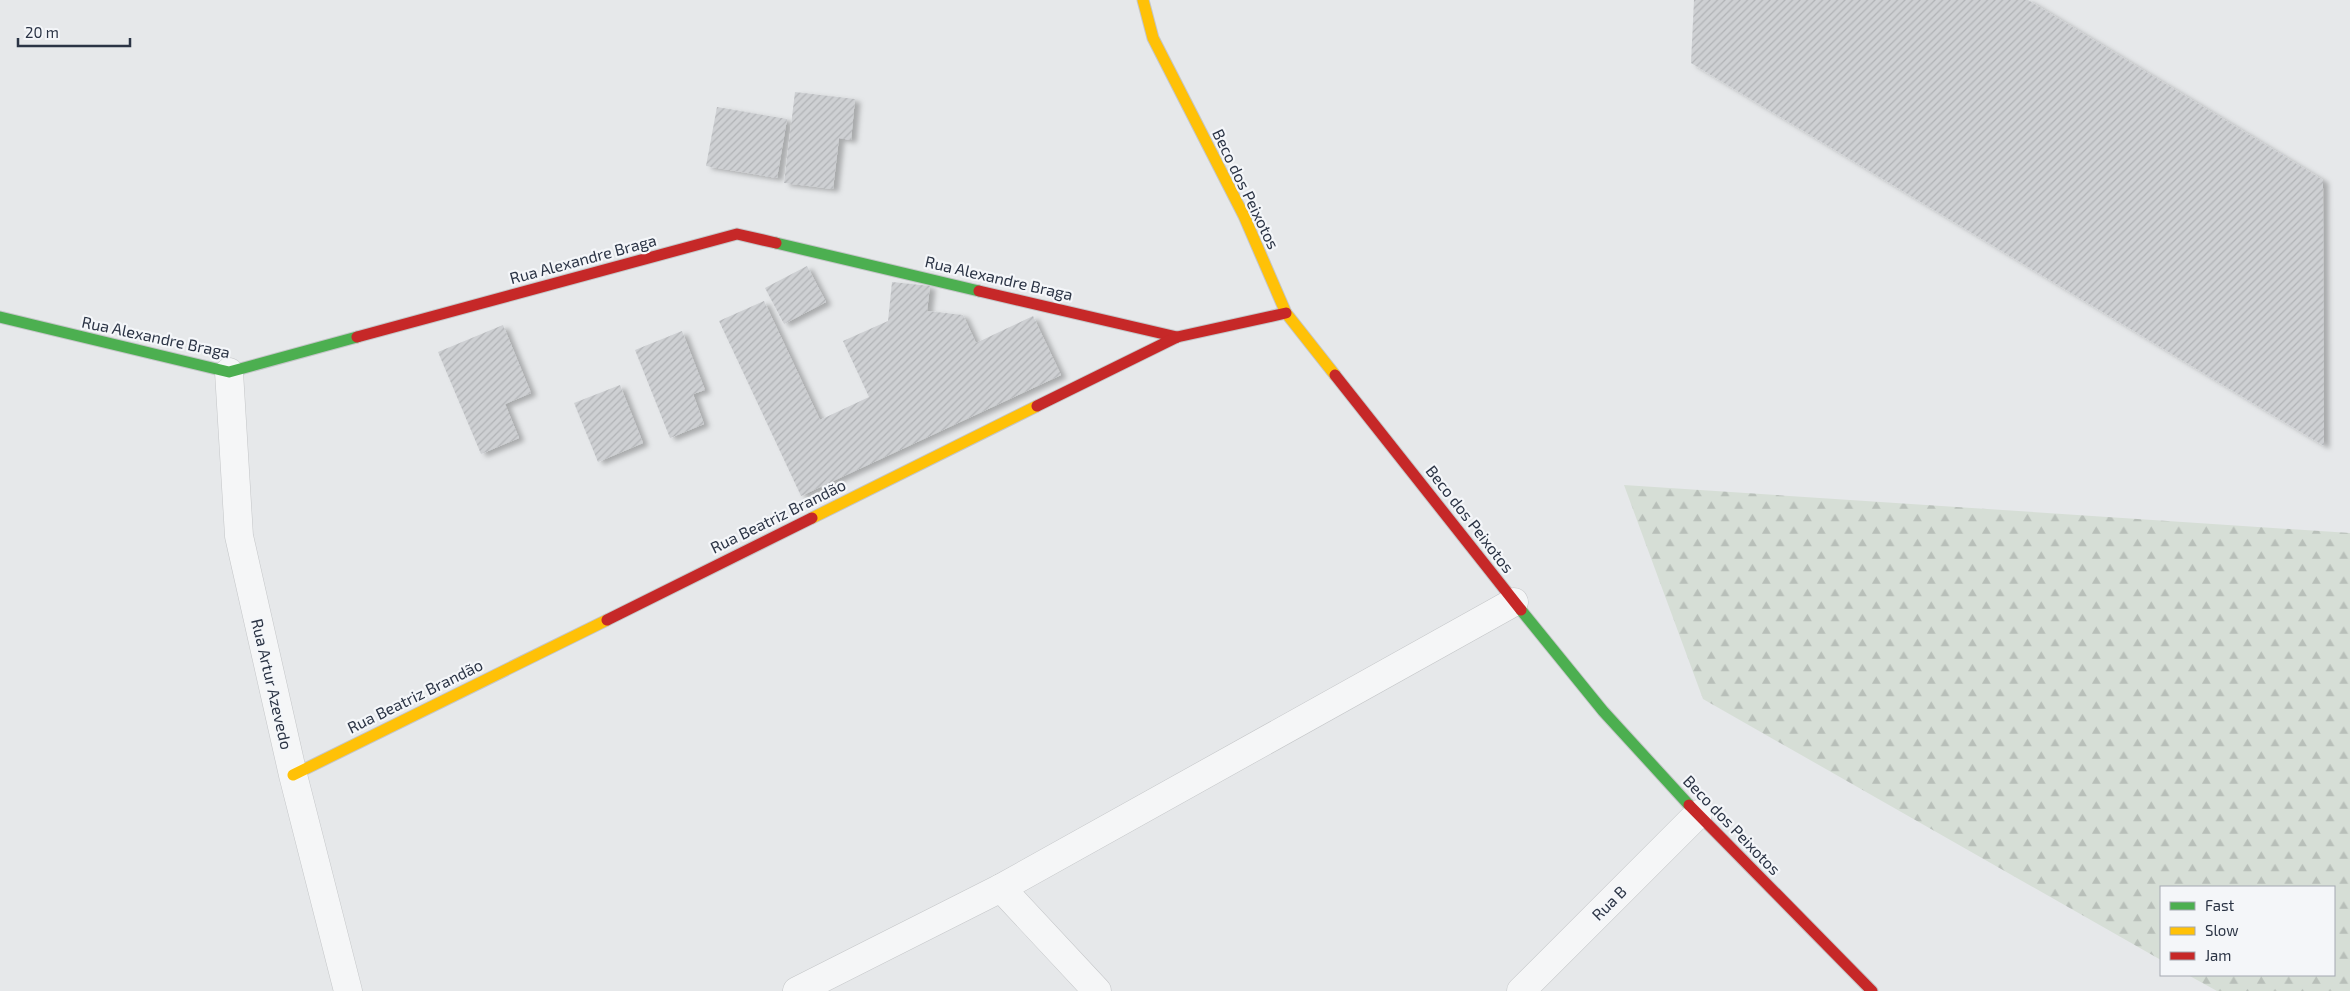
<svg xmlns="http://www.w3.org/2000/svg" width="2350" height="991" font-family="'Exo 2',sans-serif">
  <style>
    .forest { fill: url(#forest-firs) }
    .building { fill: url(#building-hatch); filter: url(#shadow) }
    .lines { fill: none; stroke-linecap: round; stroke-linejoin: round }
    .street-casing { stroke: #c4c6c8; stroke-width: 29 }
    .fast-casing { stroke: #c4c6c8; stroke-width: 13 }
    .slow-casing { stroke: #c4c6c8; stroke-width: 13 }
    .jam-casing { stroke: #c4c6c8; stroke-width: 13 }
    .street { stroke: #f5f6f7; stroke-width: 28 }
    .fast { stroke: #4caf50; stroke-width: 11 }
    .slow { stroke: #ffc107; stroke-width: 11 }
    .jam { stroke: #c62828; stroke-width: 11 }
    .labels { text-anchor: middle; stroke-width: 4.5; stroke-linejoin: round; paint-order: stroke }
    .street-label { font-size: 16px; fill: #2b3445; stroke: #f4f6f9 }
  </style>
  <defs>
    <pattern id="forest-firs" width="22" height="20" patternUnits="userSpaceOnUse" patternTransform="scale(1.25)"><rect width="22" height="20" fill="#d6ded6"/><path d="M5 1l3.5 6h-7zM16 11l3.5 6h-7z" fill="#b8bfb9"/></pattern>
    <pattern id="building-hatch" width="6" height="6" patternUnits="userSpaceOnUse" patternTransform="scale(1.25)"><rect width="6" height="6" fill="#ced0d3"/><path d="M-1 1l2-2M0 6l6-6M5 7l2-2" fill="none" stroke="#b1b3b6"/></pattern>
    <filter id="shadow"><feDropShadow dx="5.5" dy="3" stdDeviation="2.5" flood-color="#0004"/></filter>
  </defs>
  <rect width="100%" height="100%" fill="#e6e8ea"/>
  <!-- forest -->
  <polygon class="forest" points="1624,485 2350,533 2350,991 2217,991 2188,975 2334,975 2334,887 2161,887 2161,960 1703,699"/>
  <!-- building -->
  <g class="building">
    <polygon points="1694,0 2028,0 2323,180 2324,446 1691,63"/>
    <polygon points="795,92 855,99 851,140 839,138 833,189 784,183"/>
    <polygon points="717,107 787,119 777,178 706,166"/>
    <polygon points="807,266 826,302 784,324 765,288"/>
    <polygon points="892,282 930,286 927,311 963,315 976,343 1033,316 1061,375 801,496 719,321 764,301 820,420 869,397 843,341 888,321"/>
    <polygon points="503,325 531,393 505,404 519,438 481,454 438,352"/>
    <polygon points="682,331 705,390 693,394 704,424 670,438 635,350"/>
    <polygon points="620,385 643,443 598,462 574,403"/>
  </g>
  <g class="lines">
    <!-- street casing -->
    <g class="street-casing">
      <g id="street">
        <polyline points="229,372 239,536 293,775 348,991"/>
        <polyline points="1001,888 1097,991"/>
        <polyline points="797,991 1001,888 1514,602"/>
        <polyline points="1521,991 1698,814"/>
      </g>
    </g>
    <!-- fast casing -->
    <g class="fast-casing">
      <g id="fast">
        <polyline points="776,243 979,291"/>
        <polyline points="0,317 229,372 357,337"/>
        <polyline points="1521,610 1603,711 1689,805"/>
      </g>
    </g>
    <!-- slow casing -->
    <g class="slow-casing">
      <g id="slow">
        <polyline points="1143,0 1153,38 1244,216 1286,313 1335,375"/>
        <polyline points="812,518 1037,406"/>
        <polyline points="293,775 607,620"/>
      </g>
    </g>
    <!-- jam casing -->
    <g class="jam-casing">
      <g id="jam">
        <polyline points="979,291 1177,337"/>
        <polyline points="357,337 737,234 776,243"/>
        <polyline points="1335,375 1521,610"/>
        <polyline points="1037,406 1177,337 1286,313"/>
        <polyline points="607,620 812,518"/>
        <polyline points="1689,805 1872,991"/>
      </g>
    </g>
    <!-- street -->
    <use href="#street" class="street"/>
    <!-- fast -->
    <use href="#fast" class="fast"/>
    <!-- slow -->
    <use href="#slow" class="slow"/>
    <!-- jam -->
    <use href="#jam" class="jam"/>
  </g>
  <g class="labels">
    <!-- street labels -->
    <g class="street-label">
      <text transform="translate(1246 189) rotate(64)" y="6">Beco dos Peixotos</text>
      <text transform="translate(583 259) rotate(-15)" y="6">Rua Alexandre Braga</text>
      <text transform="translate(999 278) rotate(13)" y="6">Rua Alexandre Braga</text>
      <text transform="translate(156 337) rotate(12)" y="6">Rua Alexandre Braga</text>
      <text transform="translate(778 516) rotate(-26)" y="6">Rua Beatriz Brandão</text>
      <text transform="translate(1470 519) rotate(52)" y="6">Beco dos Peixotos</text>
      <text transform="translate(272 684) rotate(77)" y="6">Rua Artur Azevedo</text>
      <text transform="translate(415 696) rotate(-26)" y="6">Rua Beatriz Brandão</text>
      <text transform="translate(1732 825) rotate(46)" y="6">Beco dos Peixotos</text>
      <text transform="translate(1609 903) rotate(-45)" y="6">Rua B</text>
    </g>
  </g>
  <!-- legend -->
  <rect x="2160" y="886" width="175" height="90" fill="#f4f6f9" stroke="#a4a8b1"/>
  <rect x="2170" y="902" width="25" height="8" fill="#4caf50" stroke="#a4a8b1"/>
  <text x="2205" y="911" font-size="15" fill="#2b3445">Fast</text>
  <rect x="2170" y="927" width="25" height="8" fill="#ffc107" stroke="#a4a8b1"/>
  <text x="2205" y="936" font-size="15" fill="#2b3445">Slow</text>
  <rect x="2170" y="952" width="25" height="8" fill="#c62828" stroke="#a4a8b1"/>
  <text x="2205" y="961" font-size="15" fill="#2b3445">Jam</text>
  <!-- scale -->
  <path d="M18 38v8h112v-8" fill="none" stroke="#2b3445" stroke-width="2.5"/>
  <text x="25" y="38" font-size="15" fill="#2b3445" stroke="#f4f6f9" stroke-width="4" paint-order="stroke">20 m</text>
</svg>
